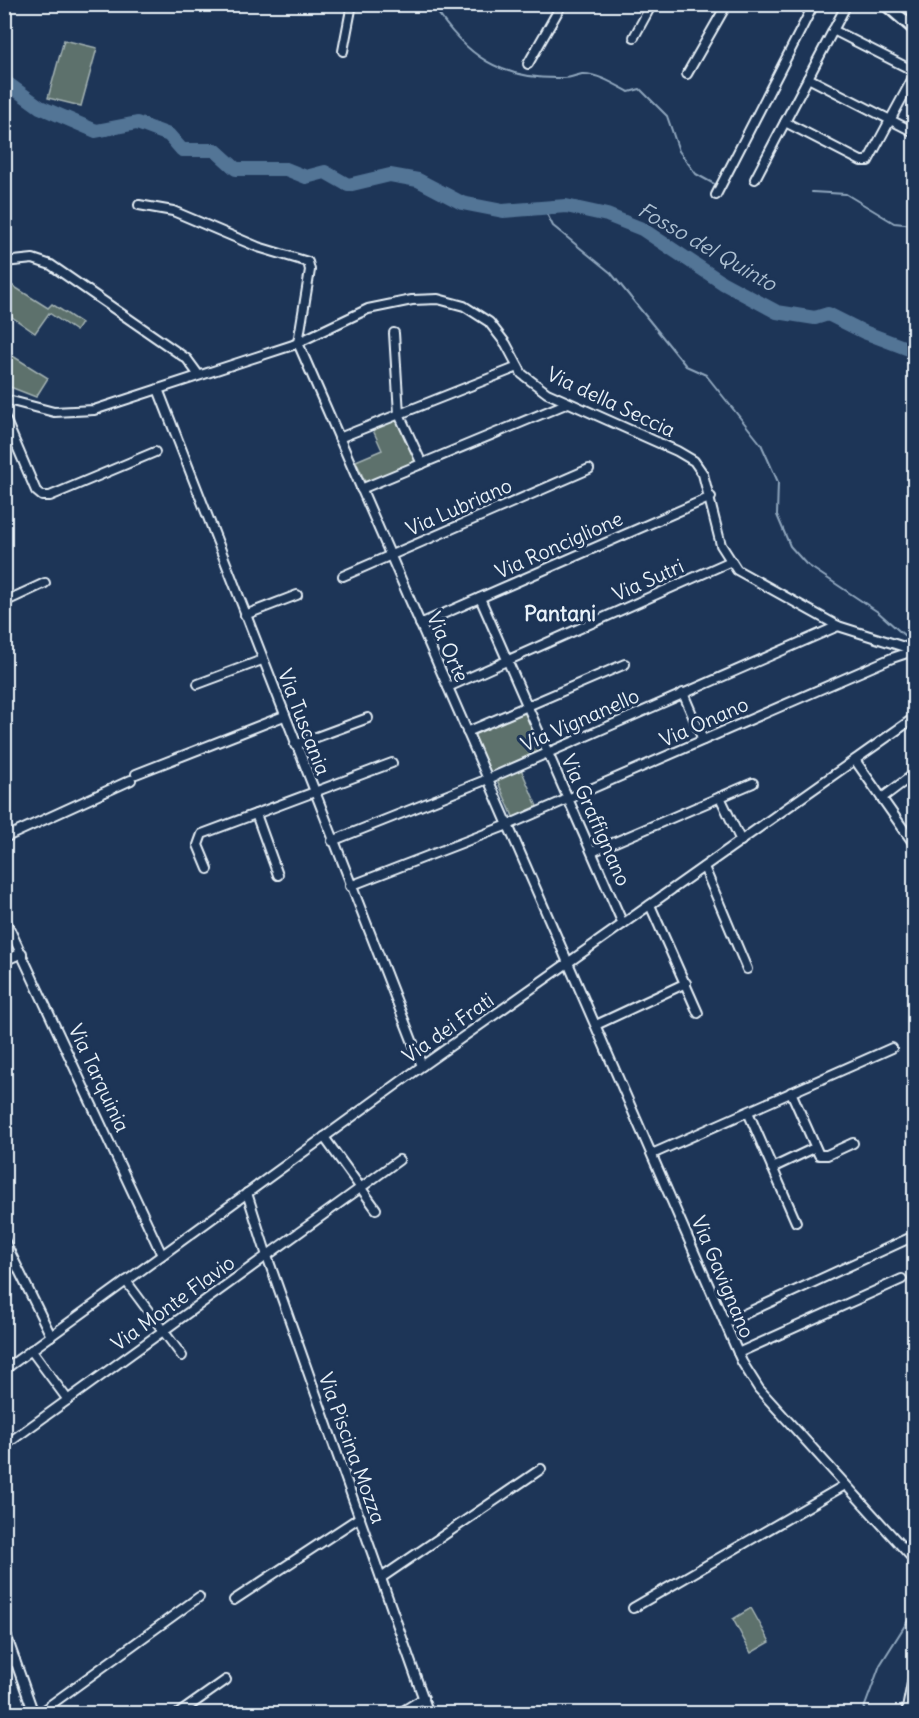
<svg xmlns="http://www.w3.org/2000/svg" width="919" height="1718" font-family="Delius,sans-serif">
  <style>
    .green { fill: #5d716c; stroke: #a2b1b2; stroke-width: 1.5 }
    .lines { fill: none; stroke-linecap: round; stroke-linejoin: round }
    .stream { stroke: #8fa6bd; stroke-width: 2 }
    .river { stroke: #537496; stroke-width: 14 }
    .minor-casing { stroke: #e8f1f8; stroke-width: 12 }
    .secondary-casing { stroke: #e8f1f8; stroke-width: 15 }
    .minor { stroke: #1d3557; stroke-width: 8 }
    .secondary { stroke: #1d3557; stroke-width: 10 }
    .labels { text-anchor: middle; stroke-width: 6; stroke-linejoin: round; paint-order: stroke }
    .street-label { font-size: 20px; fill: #e8f1f8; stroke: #1d3557 }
    .water-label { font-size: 21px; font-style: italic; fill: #acbfd1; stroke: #1d3557 }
    .neighbourhood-label { font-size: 21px; font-weight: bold; fill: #e8f1f8; stroke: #1d3557 }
  </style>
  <rect width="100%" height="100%" fill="#1d3557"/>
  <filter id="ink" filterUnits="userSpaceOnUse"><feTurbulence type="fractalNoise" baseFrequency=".0167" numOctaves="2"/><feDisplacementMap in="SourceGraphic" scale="12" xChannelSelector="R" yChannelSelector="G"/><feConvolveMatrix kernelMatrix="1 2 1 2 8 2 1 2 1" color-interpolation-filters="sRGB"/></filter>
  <g filter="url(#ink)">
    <!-- green -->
    <g class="green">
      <polygon points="64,40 97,48 81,106 48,98"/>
      <polygon points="5,281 48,308 52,304 81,323 76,331 49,313 35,333 5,312"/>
      <polygon points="11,355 48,378 36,397 5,385 5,365"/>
      <polygon points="399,416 419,461 366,484 356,461 382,450 372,428"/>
      <polygon points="527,712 544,752 491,775 474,734"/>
      <polygon points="521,769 539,811 515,821 497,780"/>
      <polygon points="751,1608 770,1642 751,1653 733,1619"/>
    </g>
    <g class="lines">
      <!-- stream -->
      <g class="stream">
        <path d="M432 4C466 57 501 80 564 78 571 78 576 75 582 74 597 73 616 85 629 92L640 89 667 116 679 151 696 174 716 185"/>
        <polyline points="812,192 846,194 894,223 914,225"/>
        <polyline points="544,208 553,226 611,273 686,366 706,375 761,444 778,482 777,515 790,546 806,564 878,612 914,644"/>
        <polyline points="862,1714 880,1665 914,1611"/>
      </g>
      <!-- river -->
      <polyline class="river" points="4,81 40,107 96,131 137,123 169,135 182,150 215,150 236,169 286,169 306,177 325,172 348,185 390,175 418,180 462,203 503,211 566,206 607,215 642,229 723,283 777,312 815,318 828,314 864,332 914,351"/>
      <!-- minor casing -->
      <g class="minor-casing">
        <g id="minor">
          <polyline points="447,6 448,4"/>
          <polyline points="833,30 914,71"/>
          <polyline points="634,37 652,4"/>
          <polyline points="343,51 352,4"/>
          <polyline points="528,64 562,4"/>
          <polyline points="687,74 727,4"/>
          <polyline points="808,78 914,132"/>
          <polyline points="785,122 861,161 868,161 914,76"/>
          <polyline points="755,179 847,4"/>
          <polyline points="716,195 814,4"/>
          <polyline points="139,205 173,211 258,247 308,262 310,270 298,343 742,1362 759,1389 914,1560"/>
          <polyline points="4,262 33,259 51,265 187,359 198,374"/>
          <polyline points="394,333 399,414 422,464"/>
          <polyline points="158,389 422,1066"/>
          <polyline points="4,399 54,412 94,410 293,345 368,309 412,300 438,299 464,306 489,322 506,344 522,374 547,393 677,451 694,461 703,474 721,545 737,570 838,626 914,650"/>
          <polyline points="4,416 36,491 42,496 50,496 155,452"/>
          <polyline points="339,438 518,367"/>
          <polyline points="361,489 568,403"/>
          <polyline points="343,576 589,469"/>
          <polyline points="480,598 623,924"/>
          <polyline points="4,602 45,583"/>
          <polyline points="245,615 297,595"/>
          <polyline points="420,624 711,497"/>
          <polyline points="198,684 262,660"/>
          <polyline points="448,687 729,562"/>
          <polyline points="683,693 703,740"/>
          <polyline points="467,732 625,664"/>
          <polyline points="295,745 368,718"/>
          <polyline points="855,760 914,844"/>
          <polyline points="136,774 284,716"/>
          <polyline points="720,797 741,841"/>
          <polyline points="882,798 914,774"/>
          <polyline points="256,814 278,875"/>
          <polyline points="4,838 131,780"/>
          <polyline points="332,841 488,779 838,626"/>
          <polyline points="592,852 753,783"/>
          <polyline points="704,867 747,969"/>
          <polyline points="208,869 198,845 202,834 392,763"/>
          <polyline points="350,886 508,825 892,658 913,651"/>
          <polyline points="650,905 698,1013"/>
          <polyline points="4,917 162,1255"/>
          <polyline points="4,961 22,953"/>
          <polyline points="596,1025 686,983"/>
          <polyline points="791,1092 819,1155 827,1155 853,1143"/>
          <polyline points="748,1112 796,1222"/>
          <polyline points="324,1137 376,1209"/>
          <polyline points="652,1154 892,1048"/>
          <polyline points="772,1168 810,1150"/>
          <polyline points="247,1193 267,1256 429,1714"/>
          <polyline points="4,1240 51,1336"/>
          <polyline points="126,1281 182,1356"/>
          <polyline points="725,1323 914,1236"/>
          <polyline points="31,1350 68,1400"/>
          <polyline points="738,1353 902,1279"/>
          <polyline points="4,1370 422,1066 914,718"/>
          <polyline points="4,1446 399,1160"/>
          <polyline points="381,1578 541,1469"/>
          <polyline points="234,1600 360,1517"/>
          <polyline points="633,1608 845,1485"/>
          <polyline points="4,1629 34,1714"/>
          <polyline points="4,1666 15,1660"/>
          <polyline points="38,1714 199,1597"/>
          <polyline points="178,1714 226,1680"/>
          <polyline points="398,1714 424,1698"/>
          <polyline points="906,1714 914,1673"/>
        </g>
      </g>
      <!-- secondary casing -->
      <g class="secondary-casing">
        <polyline id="secondary" points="885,4 914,29"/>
      </g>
      <!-- minor -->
      <use href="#minor" class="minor"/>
      <!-- secondary -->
      <use href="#secondary" class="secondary"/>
    </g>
  </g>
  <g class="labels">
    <!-- street labels -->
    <g class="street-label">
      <text transform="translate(611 402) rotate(25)" y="7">Via della Seccia</text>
      <text transform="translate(459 507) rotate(-24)" y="7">Via Lubriano</text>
      <text transform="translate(559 545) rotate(-24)" y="7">Via Ronciglione</text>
      <text transform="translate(648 580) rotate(-24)" y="7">Via Sutri</text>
      <text transform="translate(448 647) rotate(66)" y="7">Via Orte</text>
      <text transform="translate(580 720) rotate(-24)" y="7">Via Vignanello</text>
      <text transform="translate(304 722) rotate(69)" y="7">Via Tuscania</text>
      <text transform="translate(704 722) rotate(-24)" y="7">Via Onano</text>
      <text transform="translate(596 820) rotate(66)" y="7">Via Graffignano</text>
      <text transform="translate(448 1028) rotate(-35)" y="7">Via dei Frati</text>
      <text transform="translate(99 1078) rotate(65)" y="7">Via Tarquinia</text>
      <text transform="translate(723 1277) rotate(67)" y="7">Via Gavignano</text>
      <text transform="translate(173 1303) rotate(-36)" y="7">Via Monte Flavio</text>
      <text transform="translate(352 1448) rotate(70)" y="7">Via Piscina Mozza</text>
    </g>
    <!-- water labels -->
    <g class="water-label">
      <text transform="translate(707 247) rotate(30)" y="7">Fosso del Quinto</text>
    </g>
    <!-- neighbourhood labels -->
    <g class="neighbourhood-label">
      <text x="560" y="621">Pantani</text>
    </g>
  </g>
  <!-- margin -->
  <rect width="919" height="1718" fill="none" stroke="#1d3557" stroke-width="24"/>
  <rect x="12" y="12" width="895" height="1694" fill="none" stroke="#e8f1f8" stroke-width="2" filter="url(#ink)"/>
</svg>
